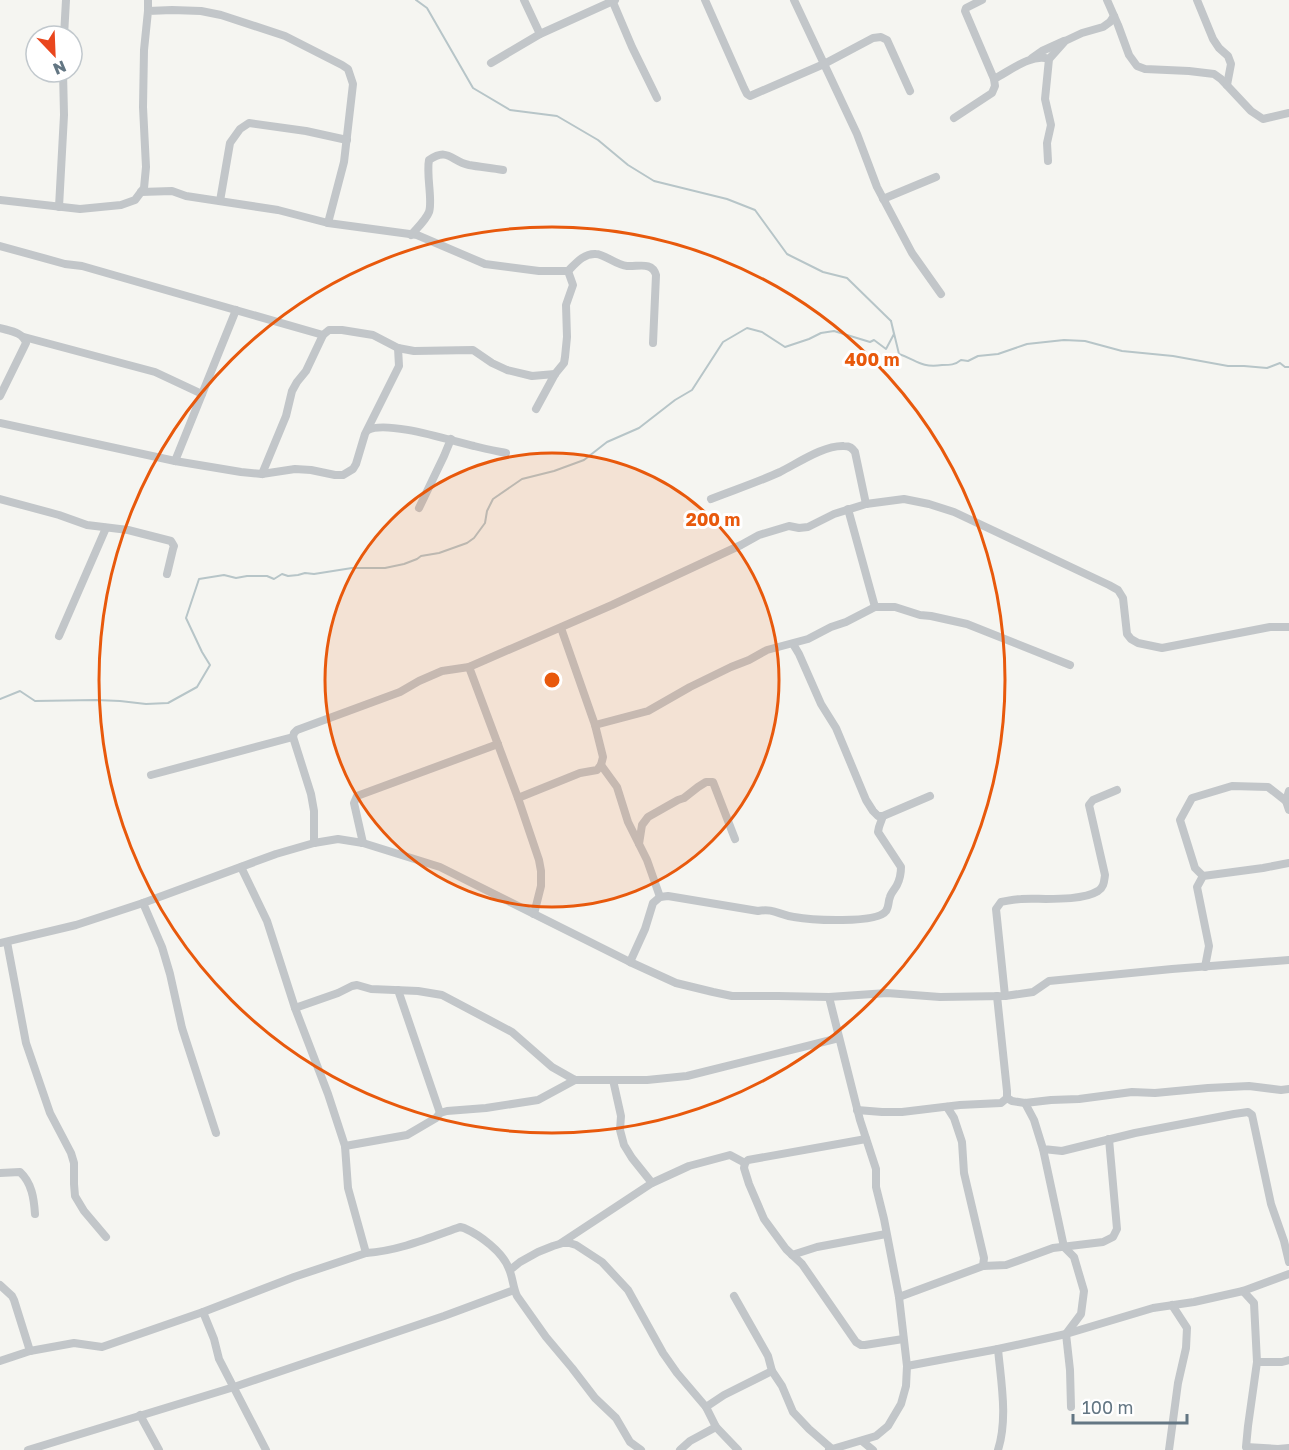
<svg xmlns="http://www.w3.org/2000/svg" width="1289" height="1450" font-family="'Golos Text',sans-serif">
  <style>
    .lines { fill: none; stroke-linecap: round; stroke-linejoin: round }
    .stream { stroke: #b7c5c8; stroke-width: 2 }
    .minor { stroke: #c2c6c9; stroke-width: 8 }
    .ring { fill: none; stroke: #e8590c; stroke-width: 3 }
    .centre { fill: #e8590c; stroke: #fff; stroke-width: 3 }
    .ring-label { font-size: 18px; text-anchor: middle; font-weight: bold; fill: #e8590c; stroke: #fff; stroke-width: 6; stroke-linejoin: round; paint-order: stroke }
  </style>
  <rect width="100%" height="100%" fill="#f5f5f1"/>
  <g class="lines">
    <!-- stream -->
    <g class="stream">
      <polyline points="416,0 427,8 473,88 510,110 557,116 598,140 628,165 654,181 727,199 755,210 787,254 823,272 847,278 891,321"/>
      <path d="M0 699 20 691 35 701 96 700 120 701 146 704 168 703 197 687 210 665 202 652 186 618 199 579 224 575 236 578 247 576H267L274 579 282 574 288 576 298 575 305 573 314 574 352 568H385L404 564 417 559 421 556 439 553 467 543 474 538 485 523 487 511 493 499 522 479 554 471 584 460 607 442 639 428 675 400 692 390 723 342 747 328 762 332 785 347 809 339 821 333 834 331 870 342 874 340 886 349 894 334 891 321 899 354C917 360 920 368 942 365 950 365 955 365 961 360L968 361 978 356 998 354 1027 344 1064 340 1085 341 1122 351 1173 356 1228 366H1244L1267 368 1280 363 1285 367H1289"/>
    </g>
    <!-- minor -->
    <g class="minor">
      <polyline points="148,0 148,11"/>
      <polyline points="524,0 540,34"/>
      <polyline points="612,0 632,47 657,98"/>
      <polyline points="705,0 744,88 747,94 750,96 824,64 873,38 881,37 887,40 910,91"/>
      <polyline points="794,0 857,134 877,187 912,253 941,294"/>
      <polyline points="982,0 966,8 965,11 994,79"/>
      <polyline points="1107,0 1118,25 1129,55 1137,66 1145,69 1189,71 1214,74 1221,79 1251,111 1263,119 1289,113"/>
      <polyline points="1197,0 1213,39 1219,48 1228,56 1231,64 1227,85"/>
      <polyline points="64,36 66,0"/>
      <polyline points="1032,58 1042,51 1064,41"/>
      <polyline points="491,63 540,34 615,0"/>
      <path d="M954 118 992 93 995 86 994 79C1010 71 1031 53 1049 59"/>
      <polyline points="1048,161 1047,143 1051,125 1045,99 1049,59 1065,41 1082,33 1103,27 1110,22 1114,16"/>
      <polyline points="141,192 172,191 186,196 278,210 328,223"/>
      <polyline points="883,199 936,177"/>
      <polyline points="0,200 80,209 121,205 135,200 144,188 146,167 143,107 144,50 148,11 172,10 201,11 221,15 285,36 342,65 348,69 353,84 344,162 328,223 417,235 485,264 539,271 568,271 573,285 566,305 567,337 565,357 564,363 555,374 536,409"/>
      <polyline points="220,201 230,143 240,129 249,123 306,131 347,140"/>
      <polyline points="59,207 64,115 63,72"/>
      <path d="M411 235C417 228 426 220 429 212 433 201 426 175 429 160 448 147 451 161 469 165 480 167 492 168 503 170"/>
      <polyline points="0,246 65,264 82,266 323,335"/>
      <path d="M568 271C576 263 584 253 596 254 604 254 616 265 627 266 638 267 652 261 656 275L653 343"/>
      <path d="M0 328C10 331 23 332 26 343L0 396"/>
      <polyline points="24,337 155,372 202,394"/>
      <polyline points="0,423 175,461 241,472 262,474 295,469 311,470 335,475 343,475 353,469 356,464 365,434 399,366 398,348"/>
      <path d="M368 430C387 420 452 441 474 446 485 449 496 451 506 453"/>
      <polyline points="175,461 236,310"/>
      <polyline points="262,474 286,416 292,391 297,382 306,371 323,335 329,330 342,330 373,335 398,348 414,351 473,350 492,363 507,370 532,376 555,374"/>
      <polyline points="0,499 59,515 87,525 128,530 171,541 174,546 173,549 167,574"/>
      <path d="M711 499C734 490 758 482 780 472 798 463 824 445 844 446 850 446 852 448 855 452L866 504"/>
      <polyline points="419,508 444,456 451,439"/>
      <polyline points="848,509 875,607"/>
      <polyline points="59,636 106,528"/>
      <polyline points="793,644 799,654 821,704 836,728 866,800 873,811 878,816 883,816 930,796"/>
      <polyline points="469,667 518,798 539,860 541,871 541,886 534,914"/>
      <polyline points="595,725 648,711 690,687 731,667 749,660 767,650 808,639 831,627 846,622 875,607 895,607 920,615 931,616 967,624 1070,665"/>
      <polyline points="601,765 617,787 628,822 639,844"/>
      <polyline points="151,775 293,737"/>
      <polyline points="1289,791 1286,801 1289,810"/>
      <polyline points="518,798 580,773 597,770 601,765 603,757 595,725 561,628"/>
      <polyline points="314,843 314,811 311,794 293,737 294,733 297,730 400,692 419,681 442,671 469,667 612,605 741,545 759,535 789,526 799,528 808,527 834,514 866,504 904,499 929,504 954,512 1109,585 1118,590 1123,598 1127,634 1131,639 1138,643 1162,648 1270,627 1289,627"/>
      <polyline points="363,843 354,803 357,796 498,744"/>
      <polyline points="241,867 267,921 295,1008 328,1094 345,1146 348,1188 366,1253"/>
      <polyline points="1203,876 1195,868 1180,820 1192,798 1232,786 1268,787 1286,801"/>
      <polyline points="660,897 647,860 639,844 642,825 648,817 678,800 684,798 698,787 706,782 713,782 735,839"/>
      <polyline points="143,903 162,947 170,974 182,1028 216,1133"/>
      <polyline points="7,942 26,1043 50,1113 71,1153 74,1163 74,1184 75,1196 84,1211 106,1237"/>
      <polyline points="0,943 76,925 143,903 276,854 314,843 338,839 363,843 440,867 630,962 676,983 713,992 732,996 778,996 829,997 887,993 940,997 1005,996 1033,992 1049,981 1172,969 1289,960"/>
      <path d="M630 962 645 929 653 903 660 897 668 896 758 911C774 908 779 915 794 917 810 920 877 924 886 911 889 907 888 902 890 897 891 893 895 889 897 885 900 879 901 873 901 867L878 832 879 827 883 816"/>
      <polyline points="1205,967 1209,946 1197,887 1203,876 1263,868 1289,863"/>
      <polyline points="398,990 440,1113"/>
      <path d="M1005 996 996 909 1001 902C1008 901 1014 899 1021 899 1041 898 1080 902 1098 891 1104 887 1104 882 1105 875L1089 805 1093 800 1117 790"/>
      <polyline points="829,997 860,1120 876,1169 876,1187 884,1219 899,1297 907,1366 906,1386 901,1404 888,1426 876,1436 829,1450"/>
      <polyline points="295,1008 338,993 352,986 357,985 371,989 418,991 442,995 512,1032 552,1067 575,1080 647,1080 687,1076 839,1038"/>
      <polyline points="613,1080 621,1116 620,1130 624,1145 632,1158 652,1183"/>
      <polyline points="1007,1098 1012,1101 1025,1103 1051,1100 1079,1099 1132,1092 1155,1093 1208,1088 1249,1086 1281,1090 1289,1089"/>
      <polyline points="1025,1103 1034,1120 1043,1149 1062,1151 1135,1133 1234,1114 1248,1112 1252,1115 1271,1204 1284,1241 1289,1262"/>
      <polyline points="947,1107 954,1118 962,1142 964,1173 984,1258 983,1266"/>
      <polyline points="857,1110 882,1112 902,1112 960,1105 1001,1103 1007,1098 1007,1091 997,996"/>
      <polyline points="866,1139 748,1160 745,1163 744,1168 749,1184 764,1219 786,1249 802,1264 856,1342 861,1345 865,1345 903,1339"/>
      <polyline points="345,1146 407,1135 436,1118 440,1113 447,1111 486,1108 538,1100 575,1080"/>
      <polyline points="1043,1149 1064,1247 1074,1257 1084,1291 1081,1314 1066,1334 1070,1370 1071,1407"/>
      <path d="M0 1173 20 1172C32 1183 34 1199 35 1214"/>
      <polyline points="561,1243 652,1183 689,1166 730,1155 745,1163"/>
      <polyline points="792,1255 817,1247 886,1234"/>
      <polyline points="510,1270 520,1262 538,1252 553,1246 566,1242 576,1245 602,1262 628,1290 663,1353 677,1373 706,1407 716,1427 738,1450"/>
      <polyline points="0,1285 12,1296 14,1300 30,1351"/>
      <polyline points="1243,1291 1254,1303 1257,1362 1282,1362 1289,1360"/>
      <polyline points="899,1297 983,1266 1006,1265 1053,1248 1103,1242 1113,1237 1117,1229 1109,1139"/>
      <path d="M203 1312 294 1277 366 1253C398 1251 429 1238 460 1227L464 1228C480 1235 503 1252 509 1269 513 1278 513 1288 517 1296L546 1337 572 1368 595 1398 616 1418 630 1442 641 1450"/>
      <polyline points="0,1361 30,1351 74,1343 102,1347 203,1312 214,1339 219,1359 266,1450"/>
      <polyline points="1257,1362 1248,1426 1246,1447 1278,1449 1289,1448"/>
      <polyline points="907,1366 998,1349 1066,1334 1153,1308 1194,1302 1243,1291 1289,1274"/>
      <polyline points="772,1371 782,1386 793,1412 809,1429 832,1449"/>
      <polyline points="706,1407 724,1395 772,1371 768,1356 734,1296"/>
      <polyline points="140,1415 159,1450"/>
      <polyline points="862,1441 873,1450"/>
      <polyline points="28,1450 234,1387 444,1316 514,1290"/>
      <polyline points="680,1450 690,1441 716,1427"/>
      <path d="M998 1450C1008 1418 1001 1382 998 1349"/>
      <polyline points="1169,1450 1178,1383 1186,1348 1187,1328 1172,1305"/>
    </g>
  </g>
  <!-- distance rings -->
  <circle cx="552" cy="680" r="227" fill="#e8590c" fill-opacity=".12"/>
  <g class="ring">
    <circle cx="552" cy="680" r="227"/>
    <circle cx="552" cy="680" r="453"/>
  </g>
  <circle cx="552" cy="680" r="9" class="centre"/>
  <g class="ring-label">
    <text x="872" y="366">400 m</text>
    <text x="713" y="526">200 m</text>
  </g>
  <!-- north arrow -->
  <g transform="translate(54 54) rotate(157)"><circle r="28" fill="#ffffff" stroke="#c1c8cd" stroke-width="1.5"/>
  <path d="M0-4.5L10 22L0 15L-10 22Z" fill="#e9461d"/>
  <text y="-9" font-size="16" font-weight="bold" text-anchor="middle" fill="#637683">N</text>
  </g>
  <!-- scale -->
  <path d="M1073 1414v9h114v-9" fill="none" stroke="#637683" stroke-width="3"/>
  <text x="1082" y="1414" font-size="18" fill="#637683" stroke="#ffffff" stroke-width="4.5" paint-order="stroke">100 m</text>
</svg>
